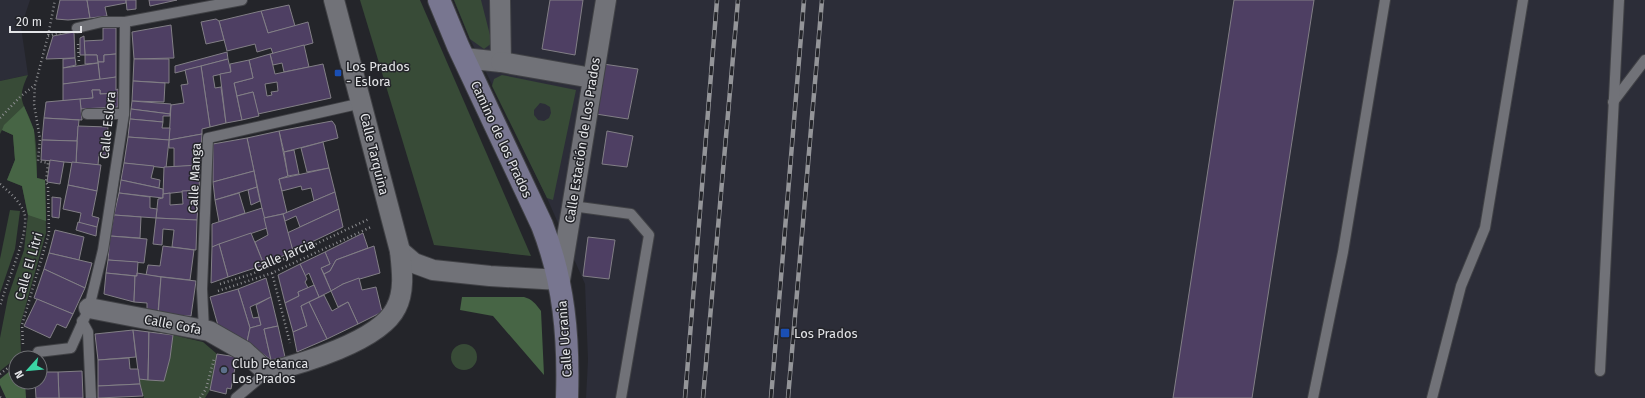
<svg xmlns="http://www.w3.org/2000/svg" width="1645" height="398" font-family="'Fira Sans',sans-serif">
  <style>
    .built { fill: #2c2d38 }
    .green { fill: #384b37; fill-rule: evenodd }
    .forest { fill: #476545 }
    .building { fill: #4e3f63; stroke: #827f86; fill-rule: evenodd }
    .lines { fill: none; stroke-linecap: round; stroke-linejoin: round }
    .service-casing { stroke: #414246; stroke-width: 12 }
    .minor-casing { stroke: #414246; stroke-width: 22 }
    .secondary-casing { stroke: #414246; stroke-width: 24 }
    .path { stroke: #8e8f92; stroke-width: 2.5; stroke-dasharray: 1 3; stroke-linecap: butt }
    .service { stroke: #717278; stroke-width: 10 }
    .minor { stroke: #717278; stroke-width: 20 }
    .secondary { stroke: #787690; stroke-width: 22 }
    .rail-casing { stroke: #949599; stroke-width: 4.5 }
    .rail { stroke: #24252a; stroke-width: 3; stroke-dasharray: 9; stroke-linecap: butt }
    .transit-dot { fill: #1a4fb4; stroke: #24252a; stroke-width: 1.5 }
    .service-dot { fill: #5c6f8a; stroke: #24252a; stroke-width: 1.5 }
    .labels { text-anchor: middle; stroke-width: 3; stroke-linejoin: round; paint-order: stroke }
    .poi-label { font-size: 13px; fill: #e4e5e8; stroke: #24252a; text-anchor: start }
    .street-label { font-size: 13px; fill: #e4e5e8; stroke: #24252a }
  </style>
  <rect width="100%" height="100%" fill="#24252a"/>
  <!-- built -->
  <g class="built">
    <polygon points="0,0 30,0 21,27 28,75 0,81"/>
    <polygon points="454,0 1645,0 1645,398 586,398 588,360 585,284 547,198 470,39"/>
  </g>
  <!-- green -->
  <g class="green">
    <polygon points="360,0 420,0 531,256 434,245"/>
    <polygon points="454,0 481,0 492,43 484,49 470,39"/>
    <path d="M28 75C14 104 27 104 34 131 37 146 37 162 37 178L45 180 46 233 20 326 21 354 0 371V338L8 297 24 250 28 215 22 186 7 180 15 160 13 135 2 130 0 134V81Z"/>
    <path d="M502 75 576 90 553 200 547 198 492 86 494 79ZM540 103 545 104 550 107 551 113 549 118 544 121 538 120 534 115V110Z"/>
    <polygon points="10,210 20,211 15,249 0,293 0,259"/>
    <polygon points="173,335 203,342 217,354 210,390 205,398 144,398 139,379 164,381 170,358"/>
    <circle cx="464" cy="357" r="13"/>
  </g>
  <!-- forest -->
  <g class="forest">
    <polygon points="24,106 34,130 37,178 45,180 46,221 28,215 22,186 7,180 15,160 13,135 2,130 4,125"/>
    <path d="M462 297H524C532 299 536 304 541 311L544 375 493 316 460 310Z"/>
    <polygon points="16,366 16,382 25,382 26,398 6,398 0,385 0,379"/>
  </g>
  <!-- building -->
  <g class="building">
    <polygon points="60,0 87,0 90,18 68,20 56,19"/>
    <polygon points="87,0 126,0 126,3 105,7 107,16 90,18"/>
    <polygon points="126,0 136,0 136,9 127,10"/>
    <polygon points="149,0 177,0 150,6"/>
    <polygon points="550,0 583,0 575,55 542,49"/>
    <polygon points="1234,0 1314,0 1252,398 1173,398"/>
    <polygon points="289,5 295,26 268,33 261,11"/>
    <polygon points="261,11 268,33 308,22 313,43 273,54 271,48 257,52 255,44 227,51 219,21"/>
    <polygon points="216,19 219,21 224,40 206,44 201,22"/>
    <polygon points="171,25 174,58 134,59 132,32"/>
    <polygon points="103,28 116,28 116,54 104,55 104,62 98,62 97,55 85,55 84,41 103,40"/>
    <polygon points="74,32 75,58 46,59 53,36"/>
    <polygon points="84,36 85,55 80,55 80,38"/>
    <polygon points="304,45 309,67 284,72 282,63 273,65 270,54"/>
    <polygon points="227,52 228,59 175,73 175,66"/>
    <polygon points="116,54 116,77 100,80 98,62 104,62 104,55"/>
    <path d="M270 54 275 74 323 64 331 98 258 114 253 92 237 96 234 83 253 78 249 60ZM277 82 278 91 271 92 272 95 267 96 265 84Z"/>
    <polygon points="85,55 97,55 98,63 85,64"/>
    <polygon points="75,58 76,65 63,68 63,59"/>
    <polygon points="134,59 169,59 169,83 133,81"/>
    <polygon points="228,59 231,72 213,76 215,88 221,87 226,123 210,127 201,66"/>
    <polygon points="249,60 253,78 234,83 242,120 226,123 220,74 231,72 230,64"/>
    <polygon points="98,63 100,80 63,84 63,68"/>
    <polygon points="603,64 638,69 628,119 596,114"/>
    <polygon points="201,66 210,127 202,129 202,134 169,140 171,105 184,103 181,85 188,84 185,70"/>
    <polygon points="116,77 116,90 118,89 118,93 100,94 100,90 92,90 93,98 63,101 63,84"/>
    <polygon points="133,81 165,83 164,102 132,101"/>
    <polygon points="92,90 100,90 100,94 118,93 118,107 81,109 80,99 93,98"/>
    <polygon points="253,92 259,116 242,120 237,96"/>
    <polygon points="80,99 82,120 44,118 46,102"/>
    <polygon points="132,101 171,104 170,114 131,109"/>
    <polygon points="131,109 170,114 170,116 163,116 163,122 130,119"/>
    <polygon points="44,118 79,120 77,141 42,140"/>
    <polygon points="130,119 163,122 162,128 170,128 169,140 128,137"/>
    <polygon points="332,121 335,125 338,138 284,152 279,131"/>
    <polygon points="78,126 108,127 106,155 99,154 98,165 76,163"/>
    <polygon points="279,131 288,176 279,179 287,213 264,218 247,138"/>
    <polygon points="607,131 633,136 627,167 602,164"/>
    <polygon points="202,134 200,165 174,167 174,148 169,148 169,140"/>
    <polygon points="128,137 169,140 166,168 124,163"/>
    <polygon points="247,138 254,171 213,182 213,144"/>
    <polygon points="42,140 77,141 76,163 41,160"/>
    <polygon points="323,142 329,168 307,172 301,148"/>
    <polygon points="294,150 299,174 288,176 284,152"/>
    <polygon points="50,160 64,162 60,184 47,182"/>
    <polygon points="72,162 101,165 97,191 68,185"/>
    <polygon points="124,163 154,166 151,178 160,180 159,188 121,180"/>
    <polygon points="200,165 199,190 163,194 164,167"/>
    <polygon points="329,168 335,192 314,201 311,188 302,190 301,186 282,191 279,179"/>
    <polygon points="254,171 257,187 215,200 213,182"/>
    <polygon points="121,180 163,189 163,198 119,193"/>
    <polygon points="68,185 97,191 92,216 99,218 97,227 79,223 81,213 63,209"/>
    <polygon points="257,187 260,201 251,205 248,190"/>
    <polygon points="199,190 197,220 156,218 158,199 163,198 163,194 170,193 170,205 183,204 182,191"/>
    <polygon points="335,192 339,209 300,227 296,216 285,221 283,214"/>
    <polygon points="119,193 150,197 150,208 157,209 156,218 114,215"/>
    <polygon points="239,193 245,213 219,222 215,200"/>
    <polygon points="52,197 61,198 59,218 52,217"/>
    <polygon points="262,208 267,228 212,247 212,224"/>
    <polygon points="339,209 343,227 293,251 287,233"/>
    <polygon points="283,214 293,251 264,265 255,242 268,235 264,218"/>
    <polygon points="114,215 141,217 140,238 110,236"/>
    <polygon points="156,218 197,220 196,250 172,247 174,230 163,229 162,245 153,244"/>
    <polygon points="78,222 97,227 96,236 76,230"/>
    <polygon points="55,230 84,237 79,260 49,253"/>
    <polygon points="251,233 264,265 228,277 219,244"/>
    <polygon points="363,233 368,248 336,260 330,271 324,274 321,268 330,264 325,252"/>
    <polygon points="110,236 147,239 144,263 108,260"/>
    <polygon points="588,237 615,240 609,279 583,276"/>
    <polygon points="219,244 228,277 211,283 212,247"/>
    <polygon points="163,246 194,250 190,280 146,275 148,265 160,266"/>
    <polygon points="374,246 380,273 343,284 331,291 324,274 330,271 336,260"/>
    <polygon points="325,252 330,264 321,268 331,291 319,297 309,273 305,276 300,264"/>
    <polygon points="49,253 92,263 85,288 44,269"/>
    <polygon points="108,260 138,262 137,276 106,273"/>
    <polygon points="300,264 307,279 305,282 308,288 298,292 299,296 285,303 278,275"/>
    <polygon points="44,269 85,288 73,314 34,298"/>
    <polygon points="106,273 135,276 134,302 104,294"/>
    <polygon points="137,273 161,277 158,312 147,311 147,303 134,302 135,276 137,276"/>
    <polygon points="161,277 196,281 191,316 158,316"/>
    <polygon points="266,278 271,297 250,307 253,318 259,317 261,325 250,328 238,289"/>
    <polygon points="359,278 362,290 376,287 382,312 358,324 348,302 338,307 331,291 343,284"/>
    <polygon points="314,285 319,297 301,306 307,326 293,332 285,303 299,296 298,292"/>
    <polygon points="238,289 250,328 247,342 219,329 210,297"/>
    <polygon points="324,295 332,311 348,302 358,324 327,339 309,302"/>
    <polygon points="271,297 278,326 264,329 271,360 247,342 250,328 261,325 256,305"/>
    <polygon points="37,299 73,314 66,328 57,324 50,338 24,326"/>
    <polygon points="309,302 327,339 297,352 293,332 307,326 301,306"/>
    <polygon points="278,326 285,357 271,360 264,329"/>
    <polygon points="133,330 136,357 98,360 95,334"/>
    <polygon points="133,330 149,332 148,380 139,379"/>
    <polygon points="149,332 173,335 170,358 164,381 148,380"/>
    <polygon points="217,354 237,357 231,389 227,388 226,394 210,390"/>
    <polygon points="129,358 130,369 138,369 140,384 98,386 98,360"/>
    <polygon points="82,371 83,398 59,398 58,372"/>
    <polygon points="40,372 58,372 59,398 36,398 35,382 40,382"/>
    <polygon points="140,384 143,396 98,398 98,386"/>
  </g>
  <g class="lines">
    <!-- service casing -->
    <g class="service-casing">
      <g id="service">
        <polyline points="77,28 102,22 125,22 242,0"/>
        <polyline points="1613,102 1645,60"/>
        <polyline points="87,114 124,114"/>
        <polyline points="572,206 631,214 649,235 621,398"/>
        <polyline points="82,321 88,332 91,398"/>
        <polyline points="204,330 202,289 208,138 362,103"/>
        <polyline points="38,352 71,348 89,308 103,250 124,114 125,22"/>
        <polyline points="1600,371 1619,0"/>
        <polyline points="236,398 267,372"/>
        <polyline points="1313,398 1343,252 1385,0"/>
        <polyline points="1432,398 1461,286 1485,228 1523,0"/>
      </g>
    </g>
    <!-- minor casing -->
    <g class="minor-casing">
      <g id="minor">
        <polyline points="464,58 501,62 500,0"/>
        <polyline points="501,62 592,78"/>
        <polyline points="400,251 414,263 433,270 490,276 560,280 606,0"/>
        <path d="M89 308 209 331 244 351 267 372C301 364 380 341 396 308 405 291 402 270 400 251L334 0"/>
      </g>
    </g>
    <!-- secondary casing -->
    <g class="secondary-casing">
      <path id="secondary" d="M439 0 458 46 542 225C564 281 569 338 567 398"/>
    </g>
    <!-- path -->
    <g class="path">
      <polyline points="48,36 61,32"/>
      <polyline points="78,44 79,62"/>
      <polyline points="0,118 21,96 35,85"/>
      <path d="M0 184C9 192 19 200 24 212 31 232 5 284 0 307"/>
      <polyline points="272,273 290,343"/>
      <polyline points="220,284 252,274 369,219"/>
      <polyline points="218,291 272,273 371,227"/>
      <polyline points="23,344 22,325 49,233 48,186 46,182 48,163 38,161 40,139 34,104 35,85 48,36 55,0"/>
      <polyline points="0,374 16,362"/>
      <polyline points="0,397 1,398"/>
      <polyline points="200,398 206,389 214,359"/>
    </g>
    <!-- service -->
    <use href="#service" class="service"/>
    <!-- minor -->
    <use href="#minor" class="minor"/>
    <!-- secondary -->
    <use href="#secondary" class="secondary"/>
    <!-- rail casing -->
    <g class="rail-casing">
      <g id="rail">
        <polyline points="685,398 717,0"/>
        <polyline points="703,398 738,0"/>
        <polyline points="771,398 804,0"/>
        <polyline points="788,398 822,0"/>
      </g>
    </g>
    <!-- rail -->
    <use href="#rail" class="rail"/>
  </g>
  <!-- markers -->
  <g class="transit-dot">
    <rect x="334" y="69" width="8" height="8" rx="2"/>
    <rect x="780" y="328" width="10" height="10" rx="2"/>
  </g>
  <circle class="service-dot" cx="224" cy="370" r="4"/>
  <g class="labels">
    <!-- poi labels -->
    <g class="poi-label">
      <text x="346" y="71">Los Prados<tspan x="346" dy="15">- Eslora</tspan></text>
      <text x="794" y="338">Los Prados</text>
      <text x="232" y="368">Club Petanca<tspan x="232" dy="15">Los Prados</tspan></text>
    </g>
    <!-- street labels -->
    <g class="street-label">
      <text transform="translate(107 125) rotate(-84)" y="5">Calle Eslora</text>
      <text transform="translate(502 139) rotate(65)" y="5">Camino de los Prados</text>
      <text transform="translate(582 140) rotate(-81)" y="5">Calle Estación de Los Prados</text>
      <text transform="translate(375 154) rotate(76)" y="5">Calle Tarquina</text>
      <text transform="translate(194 178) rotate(-87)" y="5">Calle Manga</text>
      <text transform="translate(284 255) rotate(-23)" y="5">Calle Jarcia</text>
      <text transform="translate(28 266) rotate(-74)" y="5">Calle El Litri</text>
      <text transform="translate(173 324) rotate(11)" y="5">Calle Cofa</text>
      <text transform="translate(564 339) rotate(-94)" y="5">Calle Ucrania</text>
    </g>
  </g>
  <!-- north arrow -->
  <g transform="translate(28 370) rotate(243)"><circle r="19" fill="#24252a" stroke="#717276"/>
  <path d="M0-3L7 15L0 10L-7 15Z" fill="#3bd4a4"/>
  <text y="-6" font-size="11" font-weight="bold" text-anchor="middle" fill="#e4e5e8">N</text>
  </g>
  <!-- scale -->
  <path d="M10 26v6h71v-6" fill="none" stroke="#e4e5e8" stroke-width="2"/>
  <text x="16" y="26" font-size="12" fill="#e4e5e8" stroke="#24252a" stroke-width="3" paint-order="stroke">20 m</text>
</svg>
